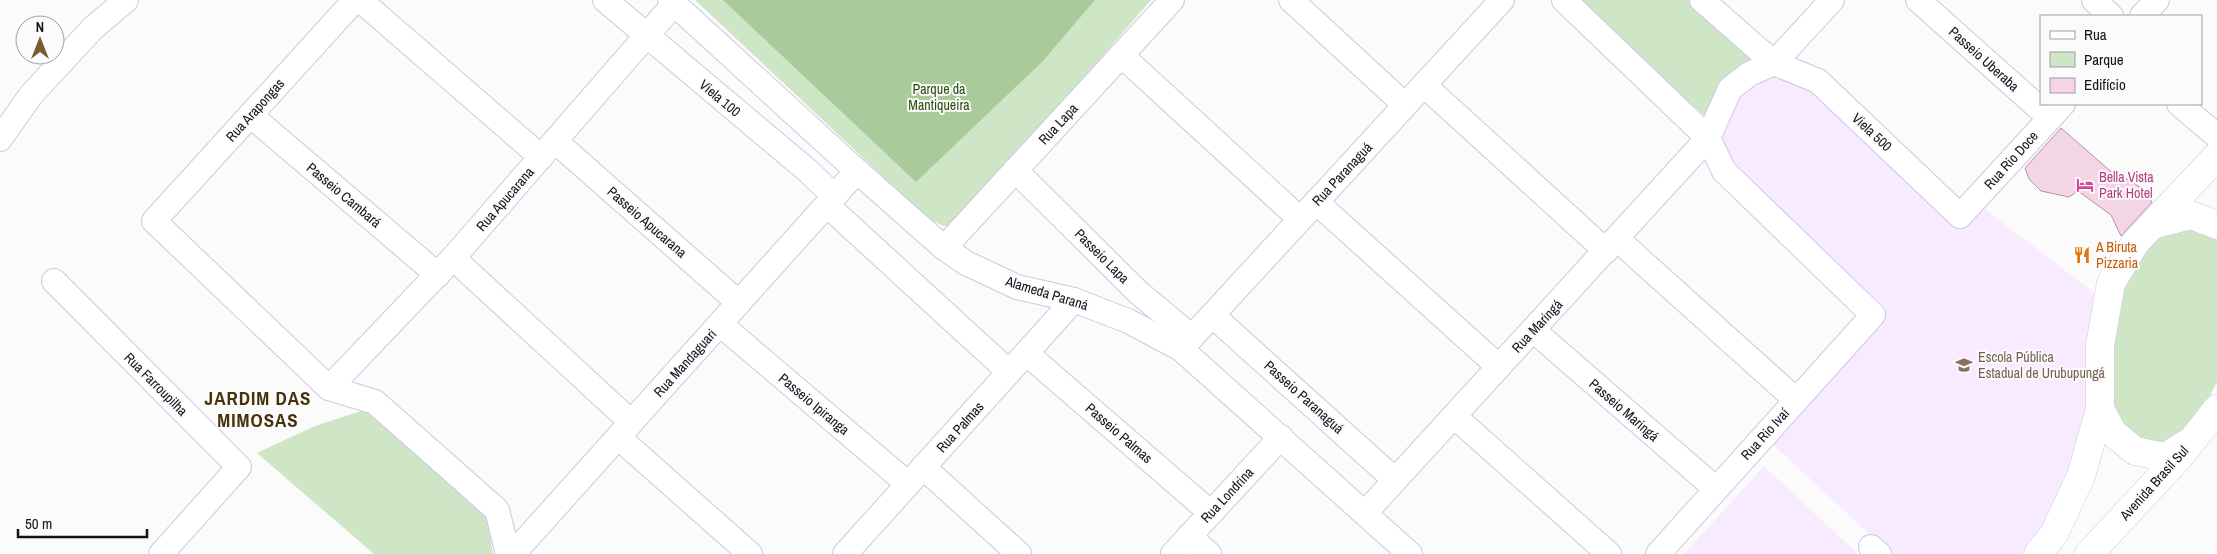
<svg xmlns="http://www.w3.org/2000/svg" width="2217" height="554" font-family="'Archivo Narrow',sans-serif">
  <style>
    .education { fill: #f9ebff }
    .green { fill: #cee5c6 }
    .forest { fill: #a9cb9c }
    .building { fill: #f4d5e6; stroke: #b295a5 }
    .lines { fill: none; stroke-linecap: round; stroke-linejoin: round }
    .minor-casing { stroke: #cbc8e5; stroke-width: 26 }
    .major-casing { stroke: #cbc8e5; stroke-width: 29 }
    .minor { stroke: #fff; stroke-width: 24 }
    .major { stroke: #fff; stroke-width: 28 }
    .labels { text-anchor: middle; stroke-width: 4; stroke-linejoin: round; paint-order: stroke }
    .street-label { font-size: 14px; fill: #13121c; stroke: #fbfbfb }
    .park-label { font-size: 14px; fill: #254e0e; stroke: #fbfbfb }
    .hotel-label { font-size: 14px; fill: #b23c85; stroke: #fbfbfb; text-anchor: start }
    .food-label { font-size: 14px; fill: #c56008; stroke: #fbfbfb; text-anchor: start }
    .education-label { font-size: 14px; fill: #785e54; stroke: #fbfbfb; text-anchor: start }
    .district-label { font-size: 19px; font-weight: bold; letter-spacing: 1px; fill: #47300c; stroke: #fbfbfb }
  </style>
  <rect width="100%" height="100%" fill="#fbfbfb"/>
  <!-- education -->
  <g class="education">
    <polygon points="1780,74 1813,91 1958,223 1977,203 2097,295 2094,418 2059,519 2029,554 1891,554 1766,438 1882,311 1727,171 1714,132 1737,89"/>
    <polygon points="1764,466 1858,554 1684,554"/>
  </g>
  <!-- green -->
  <g class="green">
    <polygon points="695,0 1151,0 955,226 943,226 927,218"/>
    <polygon points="1576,0 1691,0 1758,60 1733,70 1717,89 1708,119"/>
    <polygon points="2202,227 2217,240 2217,382 2197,421 2171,443 2146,444 2130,434 2111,404 2108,352 2116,304 2133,268 2158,235"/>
    <polygon points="364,410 487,515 493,554 374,554 257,453 315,426"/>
  </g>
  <!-- forest -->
  <polygon class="forest" points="723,0 1095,0 1043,61 916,182"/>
  <!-- building -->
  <polygon class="building" points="2061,128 2116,176 2130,180 2142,189 2152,202 2121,236 2111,215 2078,191 2069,197 2041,191 2029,179 2025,168"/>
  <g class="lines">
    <!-- minor casing -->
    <g class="minor-casing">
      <g id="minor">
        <polyline points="355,0 154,221 329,388 375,402 497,510 508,554"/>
        <polyline points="360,0 541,157"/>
        <polyline points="605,0 808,171 834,196"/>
        <polyline points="670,0 857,171 944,248 966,263 1017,287 1074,300 1128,321 1181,349 1410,554"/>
        <polyline points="1291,0 1405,105"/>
        <polyline points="1564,0 1708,138 1724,171 1873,315 1658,554"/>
        <polyline points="1702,0 1774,63 1818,81 1960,216 2063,104"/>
        <polyline points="1918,0 2050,118"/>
        <polyline points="2094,0 2111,16"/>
        <polyline points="2142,16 2157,0"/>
        <polyline points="1121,55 1300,219"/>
        <polyline points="1424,85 1606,251"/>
        <polyline points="2179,104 2217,136"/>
        <polyline points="250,115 438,275"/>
        <polyline points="0,139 31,95 93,28 126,0"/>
        <polyline points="555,141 739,303"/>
        <polyline points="1015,170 1139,293 1192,337"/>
        <polyline points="1316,202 1499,367"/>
        <polyline points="827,205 1009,372"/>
        <polyline points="1617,239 1796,400"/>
        <polyline points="944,248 1172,0"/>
        <polyline points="453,258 631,422"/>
        <polyline points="54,281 239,467 161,554"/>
        <polyline points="1212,315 1395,480"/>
        <polyline points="720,324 908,484"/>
        <polyline points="1533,330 1716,489"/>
        <polyline points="1181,349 1502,0"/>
        <polyline points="1026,353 1211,513"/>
        <polyline points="329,388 453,258 674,4"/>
        <polyline points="1454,416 1609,554"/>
        <polyline points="618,437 750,554"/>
        <polyline points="923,467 1019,554"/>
        <polyline points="1365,513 1708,138 1730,89 1749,74 1774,63 1832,0"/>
        <polyline points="1189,536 1209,554"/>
        <polyline points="1871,547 1879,554"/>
        <polyline points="513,554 857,171"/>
        <polyline points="845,554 1074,300"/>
        <polyline points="1173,554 1281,437"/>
      </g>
    </g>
    <!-- major casing -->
    <g class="major-casing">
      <g id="major">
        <polyline points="2152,225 2191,215 2217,225"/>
        <polyline points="2100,409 2113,433 2135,451 2165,457 2188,443"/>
        <polyline points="2038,554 2054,534 2081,476 2100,409 2100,346 2111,283 2135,243 2217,156"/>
        <polyline points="2089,554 2180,456 2217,409"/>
      </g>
    </g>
    <!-- minor -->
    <use href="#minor" class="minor"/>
    <!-- major -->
    <use href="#major" class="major"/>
  </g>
  <!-- icons -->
  <defs>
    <g id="hotel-bare" transform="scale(1.35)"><path d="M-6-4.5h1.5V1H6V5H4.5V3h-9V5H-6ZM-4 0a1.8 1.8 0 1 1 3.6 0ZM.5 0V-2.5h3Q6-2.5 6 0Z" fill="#d1479c" stroke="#fbfbfb" stroke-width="2.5" paint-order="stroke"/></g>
    <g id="restaurant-bare" transform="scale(1.35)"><path d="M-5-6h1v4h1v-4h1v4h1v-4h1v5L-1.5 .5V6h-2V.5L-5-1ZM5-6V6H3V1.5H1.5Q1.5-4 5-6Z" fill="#e8710a" stroke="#fbfbfb" stroke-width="2.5" paint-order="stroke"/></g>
    <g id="school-bare" transform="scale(1.35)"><path d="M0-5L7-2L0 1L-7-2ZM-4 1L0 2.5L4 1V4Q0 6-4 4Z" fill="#8d6e63" stroke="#fbfbfb" stroke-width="2.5" paint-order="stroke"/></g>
  </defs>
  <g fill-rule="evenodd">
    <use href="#hotel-bare" x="2085" y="185"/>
    <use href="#restaurant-bare" x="2082" y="255"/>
    <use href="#school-bare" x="1964" y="365"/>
  </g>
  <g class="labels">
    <!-- street labels -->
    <g class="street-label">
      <text transform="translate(1984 59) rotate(42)" y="5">Passeio Uberaba</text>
      <text transform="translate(720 98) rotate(40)" y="5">Viela 100</text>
      <text transform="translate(255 110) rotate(-48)" y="5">Rua Arapongas</text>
      <text transform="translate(1058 124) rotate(-47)" y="5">Rua Lapa</text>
      <text transform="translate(1872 132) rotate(43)" y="5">Viela 500</text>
      <text transform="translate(2011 160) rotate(-48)" y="5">Rua Rio Doce</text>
      <text transform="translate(1342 174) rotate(-47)" y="5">Rua Paranaguá</text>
      <text transform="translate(344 195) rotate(40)" y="5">Passeio Cambará</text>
      <text transform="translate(505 199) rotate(-49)" y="5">Rua Apucarana</text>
      <text transform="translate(647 222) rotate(41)" y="5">Passeio Apucarana</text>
      <text transform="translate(1102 256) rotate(45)" y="5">Passeio Lapa</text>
      <text transform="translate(1047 293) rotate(17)" y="5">Alameda Paraná</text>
      <text transform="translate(1537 326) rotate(-47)" y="5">Rua Maringá</text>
      <text transform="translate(685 363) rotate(-48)" y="5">Rua Mandaguari</text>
      <text transform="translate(156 384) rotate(45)" y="5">Rua Farroupilha</text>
      <text transform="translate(1304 397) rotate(42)" y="5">Passeio Paranaguá</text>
      <text transform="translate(814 404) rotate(40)" y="5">Passeio Ipiranga</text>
      <text transform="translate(1624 410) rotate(41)" y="5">Passeio Maringá</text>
      <text transform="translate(960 427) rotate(-48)" y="5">Rua Palmas</text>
      <text transform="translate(1119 433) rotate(41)" y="5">Passeio Palmas</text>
      <text transform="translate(1765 434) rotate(-48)" y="5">Rua Rio Ivaí</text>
      <text transform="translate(2154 483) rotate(-48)" y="5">Avenida Brasil Sul</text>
      <text transform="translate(1227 495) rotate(-47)" y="5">Rua Londrina</text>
    </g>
    <!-- park labels -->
    <g class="park-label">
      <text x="939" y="94">Parque da<tspan x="939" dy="16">Mantiqueira</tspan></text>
    </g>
    <!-- hotel labels -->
    <g class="hotel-label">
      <text x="2099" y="182">Bella Vista<tspan x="2099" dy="16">Park Hotel</tspan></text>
    </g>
    <!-- food labels -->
    <g class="food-label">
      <text x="2096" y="252">A Biruta<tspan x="2096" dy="16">Pizzaria</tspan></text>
    </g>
    <!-- education labels -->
    <g class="education-label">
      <text x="1978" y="362">Escola Pública<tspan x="1978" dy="16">Estadual de Urubupungá</tspan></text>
    </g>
    <!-- district labels -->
    <g class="district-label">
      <text x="258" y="405">JARDIM DAS<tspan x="258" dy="22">MIMOSAS</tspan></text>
    </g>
  </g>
  <!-- legend -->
  <rect x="2040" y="15" width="162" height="90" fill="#fbfbfb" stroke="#9e9ea2"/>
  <rect x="2050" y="31" width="25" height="8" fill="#ffffff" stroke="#9e9ea2"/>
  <text x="2084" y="40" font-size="15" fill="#13121c">Rua</text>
  <rect x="2050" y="52" width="25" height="15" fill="#cee5c6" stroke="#9e9ea2"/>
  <text x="2084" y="65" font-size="15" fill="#13121c">Parque</text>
  <rect x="2050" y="78" width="25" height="15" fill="#f4d5e6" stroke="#9e9ea2"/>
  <text x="2084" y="90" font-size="15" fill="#13121c">Edifício</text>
  <!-- north arrow -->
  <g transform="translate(40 40)"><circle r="24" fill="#fbfbfb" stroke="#9e9ea2"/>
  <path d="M0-4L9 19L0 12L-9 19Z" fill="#7c5d32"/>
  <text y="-8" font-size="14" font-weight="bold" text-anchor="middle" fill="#13121c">N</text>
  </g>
  <!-- scale -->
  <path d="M18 529v8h129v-8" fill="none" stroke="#13121c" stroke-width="2.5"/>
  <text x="25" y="529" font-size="15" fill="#13121c" stroke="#fbfbfb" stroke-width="4" paint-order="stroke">50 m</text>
</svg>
